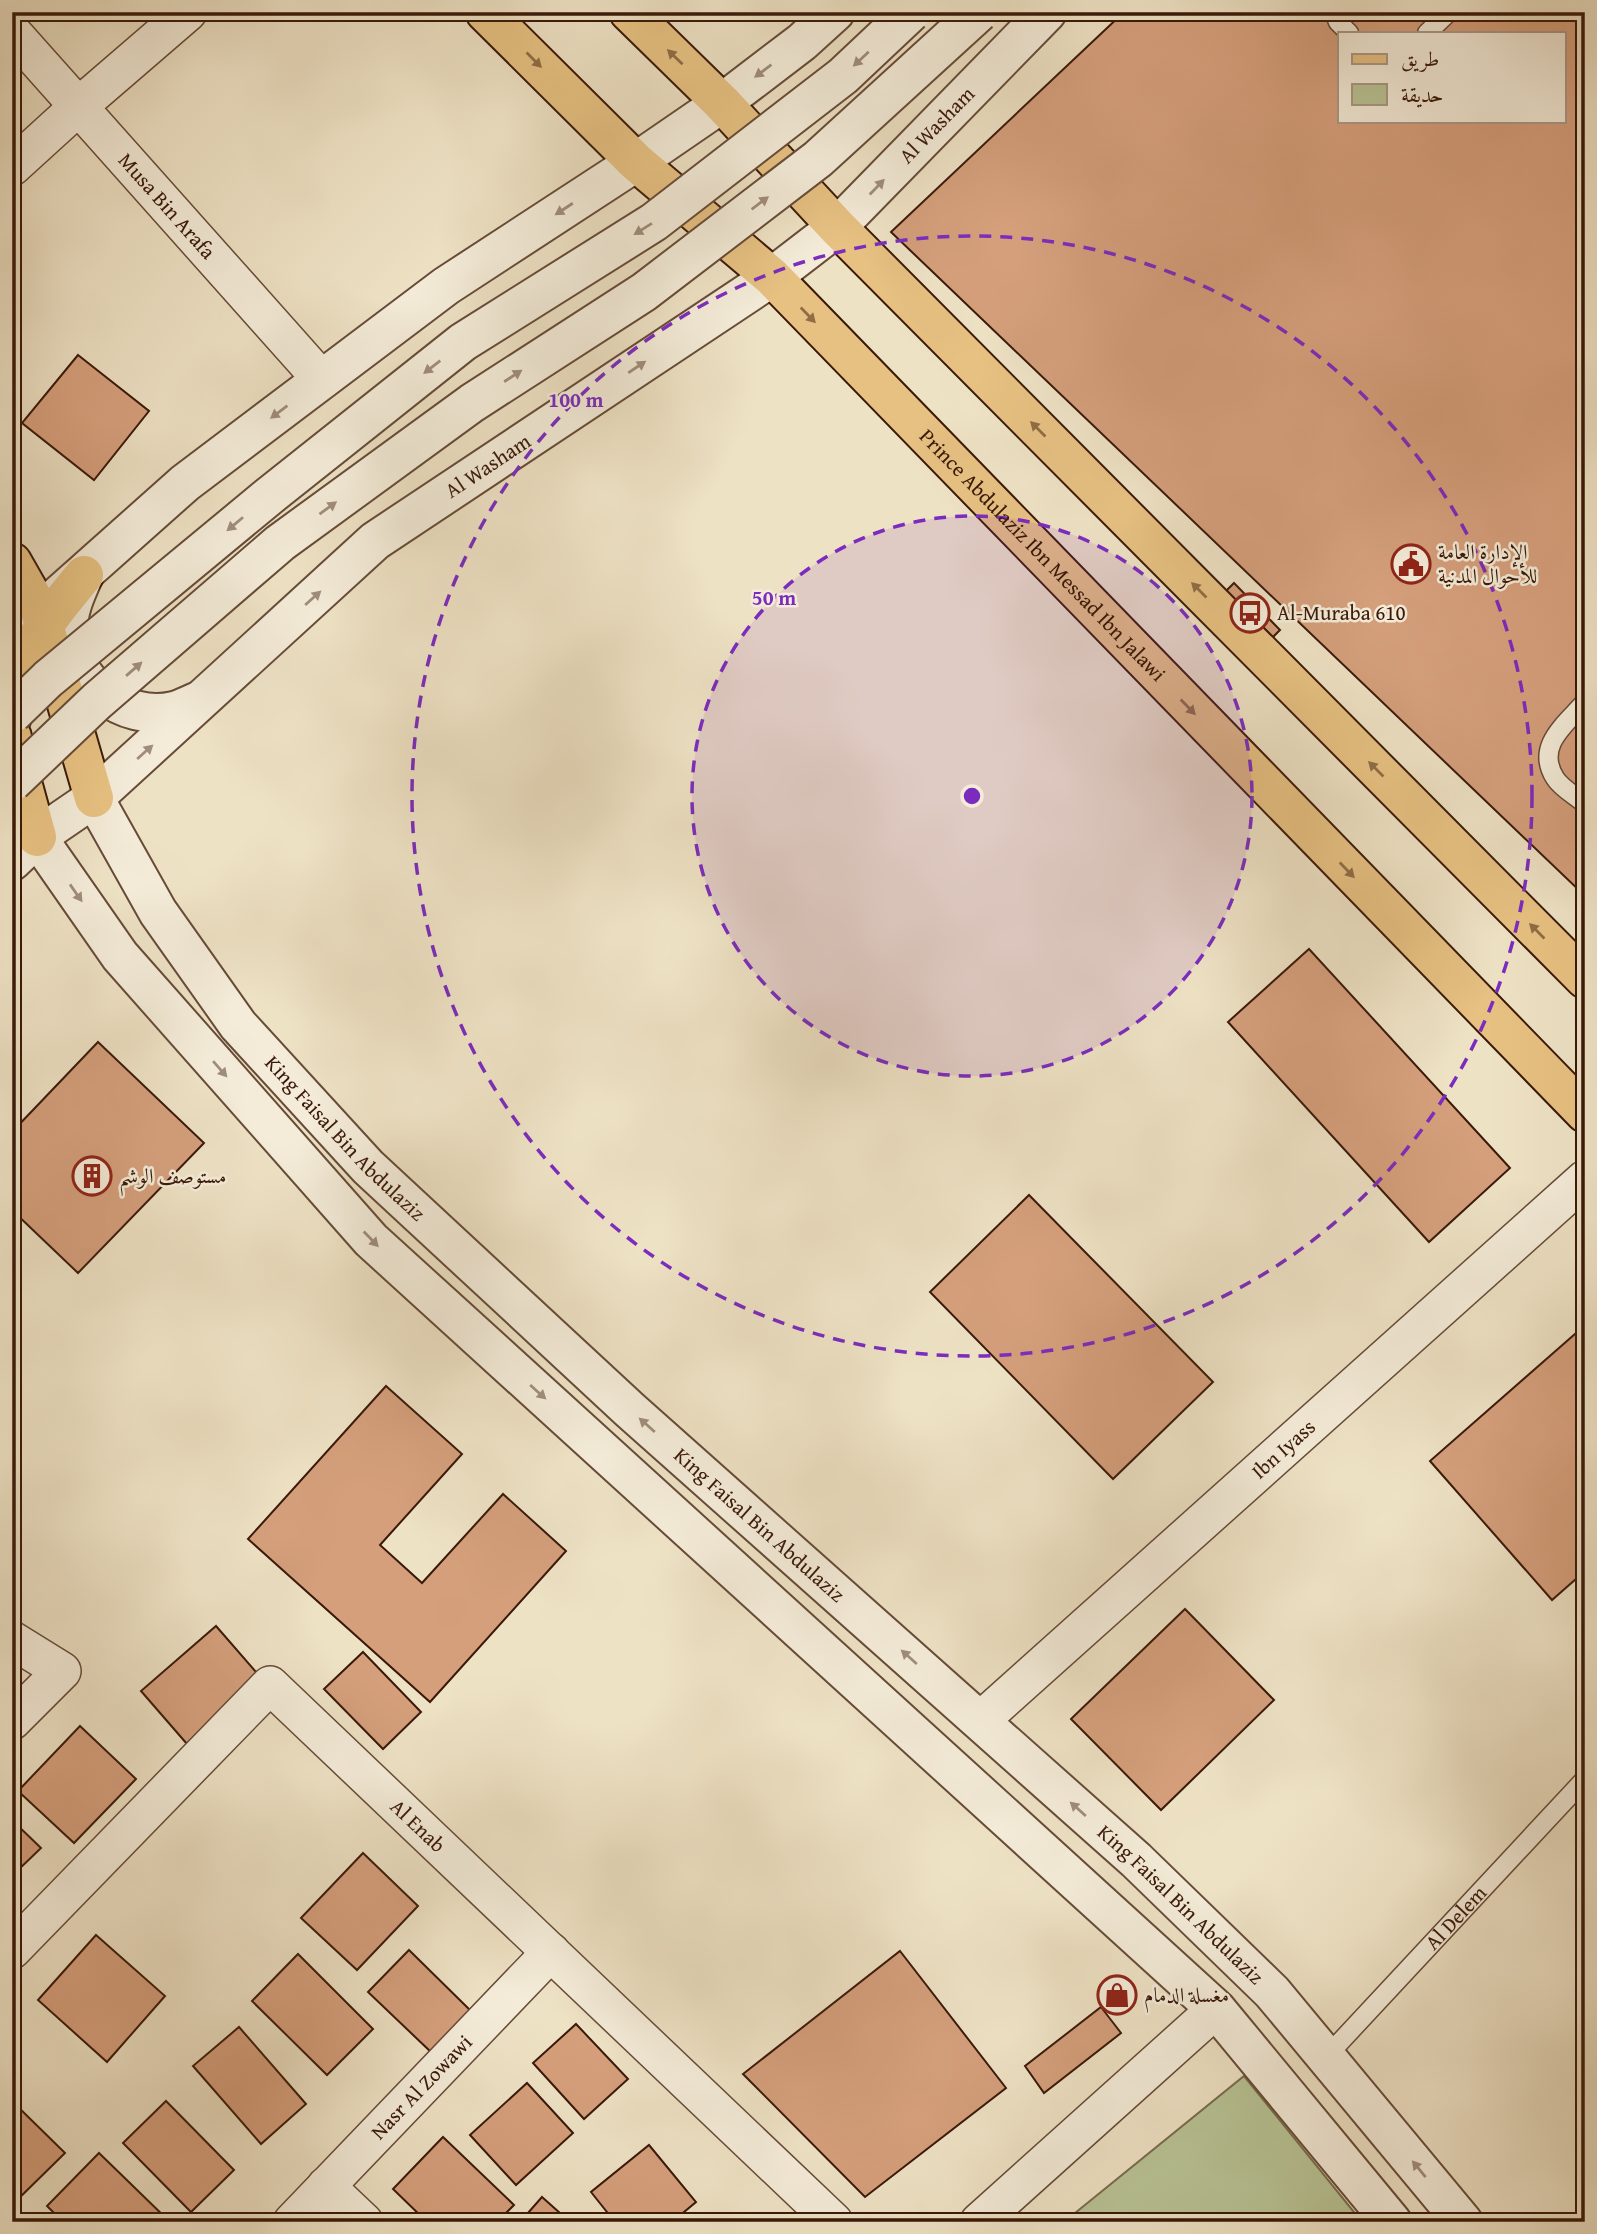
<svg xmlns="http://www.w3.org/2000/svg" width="1597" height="2234" font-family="'Gentium Book Plus',Amiri,serif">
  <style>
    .green { fill: #b8c395; stroke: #796e4f; stroke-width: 2 }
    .building { fill: #d59f7c; stroke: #3a1909; stroke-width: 2; fill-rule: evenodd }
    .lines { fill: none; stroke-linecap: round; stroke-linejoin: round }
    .service-casing { stroke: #674b38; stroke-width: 21 }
    .minor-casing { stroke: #674b38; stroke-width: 40 }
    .tertiary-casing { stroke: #674b38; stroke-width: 42 }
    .primary-casing { stroke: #3a1909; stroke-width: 42 }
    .service { stroke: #f4ecd9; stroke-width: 18 }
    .minor { stroke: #f4ecd9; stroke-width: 37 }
    .tertiary { stroke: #f4ecd9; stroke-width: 38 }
    .primary { stroke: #e7c182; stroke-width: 38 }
    .tertiary-bridge-casing { stroke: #674b38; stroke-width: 42; stroke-linecap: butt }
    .tertiary-bridge { stroke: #f4ecd9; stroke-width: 38 }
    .oneway { fill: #906d46 }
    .oneway2 { fill: #a08d7b }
    .ring { fill: none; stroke: #7b2cbf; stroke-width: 3.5; stroke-dasharray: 12 9 }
    .labels { text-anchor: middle; stroke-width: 5; stroke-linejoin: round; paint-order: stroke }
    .street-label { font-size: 21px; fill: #3a1909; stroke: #f4ecd9 }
    .poi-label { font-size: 21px; fill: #3a1909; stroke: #f4ecd9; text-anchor: start }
    .centre { fill: #7b2cbf; stroke: #f4ecd9; stroke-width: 3.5 }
    .ring-label { font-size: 21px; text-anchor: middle; font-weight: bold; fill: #7b2cbf; stroke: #f4ecd9; stroke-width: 5; stroke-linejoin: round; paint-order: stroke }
  </style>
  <rect width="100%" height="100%" fill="#eee2c5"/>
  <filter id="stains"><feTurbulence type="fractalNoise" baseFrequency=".00286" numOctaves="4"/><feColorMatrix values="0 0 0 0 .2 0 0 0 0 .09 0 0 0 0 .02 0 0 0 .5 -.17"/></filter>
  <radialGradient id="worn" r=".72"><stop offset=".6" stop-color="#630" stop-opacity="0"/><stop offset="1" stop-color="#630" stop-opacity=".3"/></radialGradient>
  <!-- green -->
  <polygon class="green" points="1244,2076 1362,2222 1064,2222"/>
  <!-- building -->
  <g class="building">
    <path d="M1124 12H1585V896L891 232ZM1340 33H1564V121H1340Z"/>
    <polygon points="78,355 149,411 94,480 22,423"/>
    <polygon points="1234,583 1280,630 1267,643 1220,597"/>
    <polygon points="1309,949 1510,1168 1429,1242 1228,1022"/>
    <polygon points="98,1042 204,1143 78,1273 12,1210 12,1132"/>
    <polygon points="1029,1195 1213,1382 1113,1479 930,1292"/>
    <polygon points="1575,1334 1585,1346 1585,1571 1552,1600 1430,1461"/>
    <polygon points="386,1386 462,1454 380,1545 422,1583 503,1494 566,1551 430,1702 248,1539"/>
    <polygon points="1185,1609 1274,1700 1161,1810 1071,1719"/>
    <polygon points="216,1626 262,1679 187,1744 141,1691"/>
    <polygon points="363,1652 421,1712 383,1749 324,1689"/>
    <polygon points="80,1726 136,1779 74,1843 18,1791"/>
    <polygon points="12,1820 41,1848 12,1876"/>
    <polygon points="363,1853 418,1906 357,1970 301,1918"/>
    <polygon points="96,1935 165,1996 107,2062 38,2000"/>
    <polygon points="409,1950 472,2012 432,2053 368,1992"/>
    <polygon points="900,1951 1006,2088 865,2197 743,2074"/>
    <polygon points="298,1954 373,2029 327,2075 252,2001"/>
    <polygon points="1101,2007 1121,2033 1044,2093 1025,2066"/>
    <polygon points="576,2024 628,2079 584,2119 533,2063"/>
    <polygon points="239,2027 306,2104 261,2144 193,2066"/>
    <polygon points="527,2083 573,2133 516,2185 470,2135"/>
    <polygon points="12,2101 65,2153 12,2205"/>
    <polygon points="166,2101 234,2170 191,2212 123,2143"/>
    <polygon points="443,2137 514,2205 497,2222 427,2222 393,2189"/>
    <polygon points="649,2145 696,2202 672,2222 615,2222 591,2192"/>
    <polygon points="99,2153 170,2222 63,2222 47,2206"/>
    <polygon points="542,2197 570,2222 520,2222"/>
  </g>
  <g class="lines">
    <!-- service casing -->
    <g class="service-casing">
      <g id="service">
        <polyline points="1334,12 1338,22 1349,33"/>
        <polyline points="1427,33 1449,12"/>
        <path d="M1585 702C1565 725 1535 746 1555 778 1561 788 1576 796 1585 804"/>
        <path id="s1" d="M1327 2056 1585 1779"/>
      </g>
    </g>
    <!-- minor casing -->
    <g class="minor-casing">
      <g id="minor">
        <path id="s2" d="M12 32 322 380"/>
        <polyline points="12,167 79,106 188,12"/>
        <polyline points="12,1640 62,1671 12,1721"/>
        <path id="s3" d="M981 1720 1585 1179"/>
        <path id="s4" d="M12 1950 270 1685 834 2222"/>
        <polyline points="326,2186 364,2222"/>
        <path id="s5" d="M292 2222 551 1952"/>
        <polyline points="979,2222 1216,2009"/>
      </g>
    </g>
    <!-- tertiary casing -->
    <g class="tertiary-casing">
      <g id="tertiary">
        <path d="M83 577C76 593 68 610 68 629 68 680 124 723 174 711 182 709 191 704 199 701"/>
        <polyline points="12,637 185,483 446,286 636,162 722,103 802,42 835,12"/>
        <path id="s6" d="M94 798 158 912 238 1025 368 1167 630 1410 1136 1860 1272 1992 1463 2222"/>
        <polyline points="37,837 120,956 371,1240 1216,2009 1392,2222"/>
        <path id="s7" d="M12 861 37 837 94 798 375 541 772 277 837 227 1047 12"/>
      </g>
    </g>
    <!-- primary casing -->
    <g class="primary-casing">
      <g id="primary">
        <path id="s8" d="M485 12 636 162 772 277 1585 1113"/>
        <polyline points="629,12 722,103 837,227 1585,979"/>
        <polyline points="12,562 40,611 94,798"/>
        <path d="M12 717C19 653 45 622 84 575"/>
        <polyline points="12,737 14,753 37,837"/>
      </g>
    </g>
    <!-- service -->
    <use href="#service" class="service"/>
    <!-- minor -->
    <use href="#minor" class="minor"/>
    <!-- tertiary -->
    <use href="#tertiary" class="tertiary"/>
    <!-- primary -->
    <use href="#primary" class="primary"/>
    <!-- tertiary-bridge casing -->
    <g class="tertiary-bridge-casing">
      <g id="tertiary-bridge">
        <polyline points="12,714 48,679 268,497 463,342 654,222 843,76 911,12"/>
        <polyline points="12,782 97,701 280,543 472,403 644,292 818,159 979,12"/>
      </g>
    </g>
    <!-- tertiary-bridge -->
    <use href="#tertiary-bridge" class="tertiary-bridge"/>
  </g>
  <!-- one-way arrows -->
  <defs><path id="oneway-solid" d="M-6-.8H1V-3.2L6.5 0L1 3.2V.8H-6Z" transform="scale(1.75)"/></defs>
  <g class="oneway">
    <use href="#oneway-solid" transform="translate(675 57) rotate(-136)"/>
    <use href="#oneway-solid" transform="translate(534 60) rotate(45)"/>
    <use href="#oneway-solid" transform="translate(808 315) rotate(46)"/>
    <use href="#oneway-solid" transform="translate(1038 429) rotate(-135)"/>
    <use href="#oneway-solid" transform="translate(1199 590) rotate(-135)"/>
    <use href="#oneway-solid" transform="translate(1188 707) rotate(46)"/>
    <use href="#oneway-solid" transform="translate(1376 769) rotate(-135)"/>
    <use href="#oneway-solid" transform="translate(1347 870) rotate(46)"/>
    <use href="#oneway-solid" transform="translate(1537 931) rotate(-135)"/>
  </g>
  <g class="oneway2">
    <use href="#oneway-solid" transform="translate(861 59) rotate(137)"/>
    <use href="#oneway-solid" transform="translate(763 71) rotate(143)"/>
    <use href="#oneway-solid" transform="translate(877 187) rotate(-46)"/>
    <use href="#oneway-solid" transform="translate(760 203) rotate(-37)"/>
    <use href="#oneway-solid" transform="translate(564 209) rotate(147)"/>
    <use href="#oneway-solid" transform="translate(643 229) rotate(148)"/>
    <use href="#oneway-solid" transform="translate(432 367) rotate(142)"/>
    <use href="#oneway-solid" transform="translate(637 367) rotate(-34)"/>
    <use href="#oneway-solid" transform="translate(513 376) rotate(-33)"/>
    <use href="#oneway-solid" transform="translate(279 412) rotate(143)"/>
    <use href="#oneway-solid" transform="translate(328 508) rotate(-36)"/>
    <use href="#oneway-solid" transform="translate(235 524) rotate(140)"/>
    <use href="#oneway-solid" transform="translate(313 598) rotate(-42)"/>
    <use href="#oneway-solid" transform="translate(134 669) rotate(-41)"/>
    <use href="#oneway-solid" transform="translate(145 752) rotate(-42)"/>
    <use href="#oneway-solid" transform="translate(76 893) rotate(55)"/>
    <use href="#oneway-solid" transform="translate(220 1069) rotate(49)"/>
    <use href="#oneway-solid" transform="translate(371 1239) rotate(46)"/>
    <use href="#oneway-solid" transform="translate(538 1392) rotate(42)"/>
    <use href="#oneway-solid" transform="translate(647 1425) rotate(-138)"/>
    <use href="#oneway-solid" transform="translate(909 1657) rotate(-138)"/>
    <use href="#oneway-solid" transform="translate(1078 1809) rotate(-138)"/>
    <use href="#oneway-solid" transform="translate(1419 2169) rotate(-129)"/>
  </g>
  <!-- distance rings -->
  <circle cx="972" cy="796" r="280" fill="#7b2cbf" fill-opacity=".12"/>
  <g class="ring">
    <circle cx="972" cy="796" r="280"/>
    <circle cx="972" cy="796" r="560"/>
  </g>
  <!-- icons -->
  <defs>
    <g id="civic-ring" transform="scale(2.0125)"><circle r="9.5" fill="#f4ecd9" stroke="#8f2418" stroke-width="1.5"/><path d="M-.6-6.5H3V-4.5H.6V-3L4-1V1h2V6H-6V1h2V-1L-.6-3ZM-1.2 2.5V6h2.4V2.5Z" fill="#8f2418"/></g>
    <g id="bus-ring" transform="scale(2.0125)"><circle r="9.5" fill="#f4ecd9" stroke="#8f2418" stroke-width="1.5"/><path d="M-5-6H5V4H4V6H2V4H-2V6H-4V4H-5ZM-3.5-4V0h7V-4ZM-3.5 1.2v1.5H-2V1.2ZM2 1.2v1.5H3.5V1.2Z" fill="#8f2418"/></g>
    <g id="building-ring" transform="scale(2.0125)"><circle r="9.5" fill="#f4ecd9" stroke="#8f2418" stroke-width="1.5"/><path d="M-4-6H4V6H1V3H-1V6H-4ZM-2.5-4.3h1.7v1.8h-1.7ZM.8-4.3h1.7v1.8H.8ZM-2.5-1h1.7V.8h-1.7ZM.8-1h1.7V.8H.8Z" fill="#8f2418"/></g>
    <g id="shop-ring" transform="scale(2.0125)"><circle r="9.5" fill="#f4ecd9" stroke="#8f2418" stroke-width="1.5"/><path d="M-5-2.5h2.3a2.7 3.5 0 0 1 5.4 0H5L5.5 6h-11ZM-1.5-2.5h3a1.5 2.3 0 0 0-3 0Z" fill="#8f2418"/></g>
  </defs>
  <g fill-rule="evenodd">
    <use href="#civic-ring" x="1411" y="564"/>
    <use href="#bus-ring" x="1250" y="613"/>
    <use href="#building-ring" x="92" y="1176"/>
    <use href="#shop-ring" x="1117" y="1995"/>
  </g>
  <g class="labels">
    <!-- street labels -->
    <g class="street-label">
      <text dy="7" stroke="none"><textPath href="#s7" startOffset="1186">Al Washam</textPath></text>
      <text dy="7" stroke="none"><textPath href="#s2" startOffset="233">Musa Bin Arafa</textPath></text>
      <text dy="7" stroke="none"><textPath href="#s7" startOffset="620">Al Washam</textPath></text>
      <text dy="7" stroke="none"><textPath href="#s8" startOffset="779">Prince Abdulaziz Ibn Messad Ibn Jalawi</textPath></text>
      <text dy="7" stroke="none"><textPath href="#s6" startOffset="425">King Faisal Bin Abdulaziz</textPath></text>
      <text dy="7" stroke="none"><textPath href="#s3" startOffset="406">Ibn Iyass</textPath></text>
      <text dy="7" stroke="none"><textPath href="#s6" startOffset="992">King Faisal Bin Abdulaziz</textPath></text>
      <text dy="7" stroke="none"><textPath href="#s4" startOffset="574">Al Enab</textPath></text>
      <text dy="7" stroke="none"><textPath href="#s6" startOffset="1559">King Faisal Bin Abdulaziz</textPath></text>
      <text dy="7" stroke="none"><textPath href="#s1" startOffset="189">Al Delem</textPath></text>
      <text dy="7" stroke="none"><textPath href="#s5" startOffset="187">Nasr Al Zowawi</textPath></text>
    </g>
    <!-- poi labels -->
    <g class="poi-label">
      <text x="1438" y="559">الإدارة العامة<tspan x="1438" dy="24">للأحوال المدنية</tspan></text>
      <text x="1277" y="620">Al-Muraba 610</text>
      <text x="119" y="1183">مستوصف الوشم</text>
      <text x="1144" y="2002">مغسلة الدمام</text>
    </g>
  </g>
  <circle cx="972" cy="796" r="10" class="centre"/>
  <g class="ring-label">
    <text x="576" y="407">100 m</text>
    <text x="774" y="605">50 m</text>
  </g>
  <!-- margin -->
  <rect width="1597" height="2234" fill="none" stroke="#eee2c5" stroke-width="42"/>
  <rect x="14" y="14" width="1569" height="2206" fill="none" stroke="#3a1909" stroke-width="3.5"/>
  <rect x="21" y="21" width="1555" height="2192" fill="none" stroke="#3a1909" stroke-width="2"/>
  <!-- legend -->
  <rect x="1338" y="32" width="228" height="91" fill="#f4ecd9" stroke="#aa9886" stroke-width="2"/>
  <rect x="1352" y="54" width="35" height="10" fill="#e7c182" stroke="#aa9886" stroke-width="2"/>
  <text x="1401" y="66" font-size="21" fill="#3a1909">طريق</text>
  <rect x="1352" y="84" width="35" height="21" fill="#b8c395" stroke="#aa9886" stroke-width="2"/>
  <text x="1401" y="102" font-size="21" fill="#3a1909">حديقة</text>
  <rect width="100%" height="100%" filter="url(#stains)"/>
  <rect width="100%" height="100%" fill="url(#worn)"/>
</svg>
